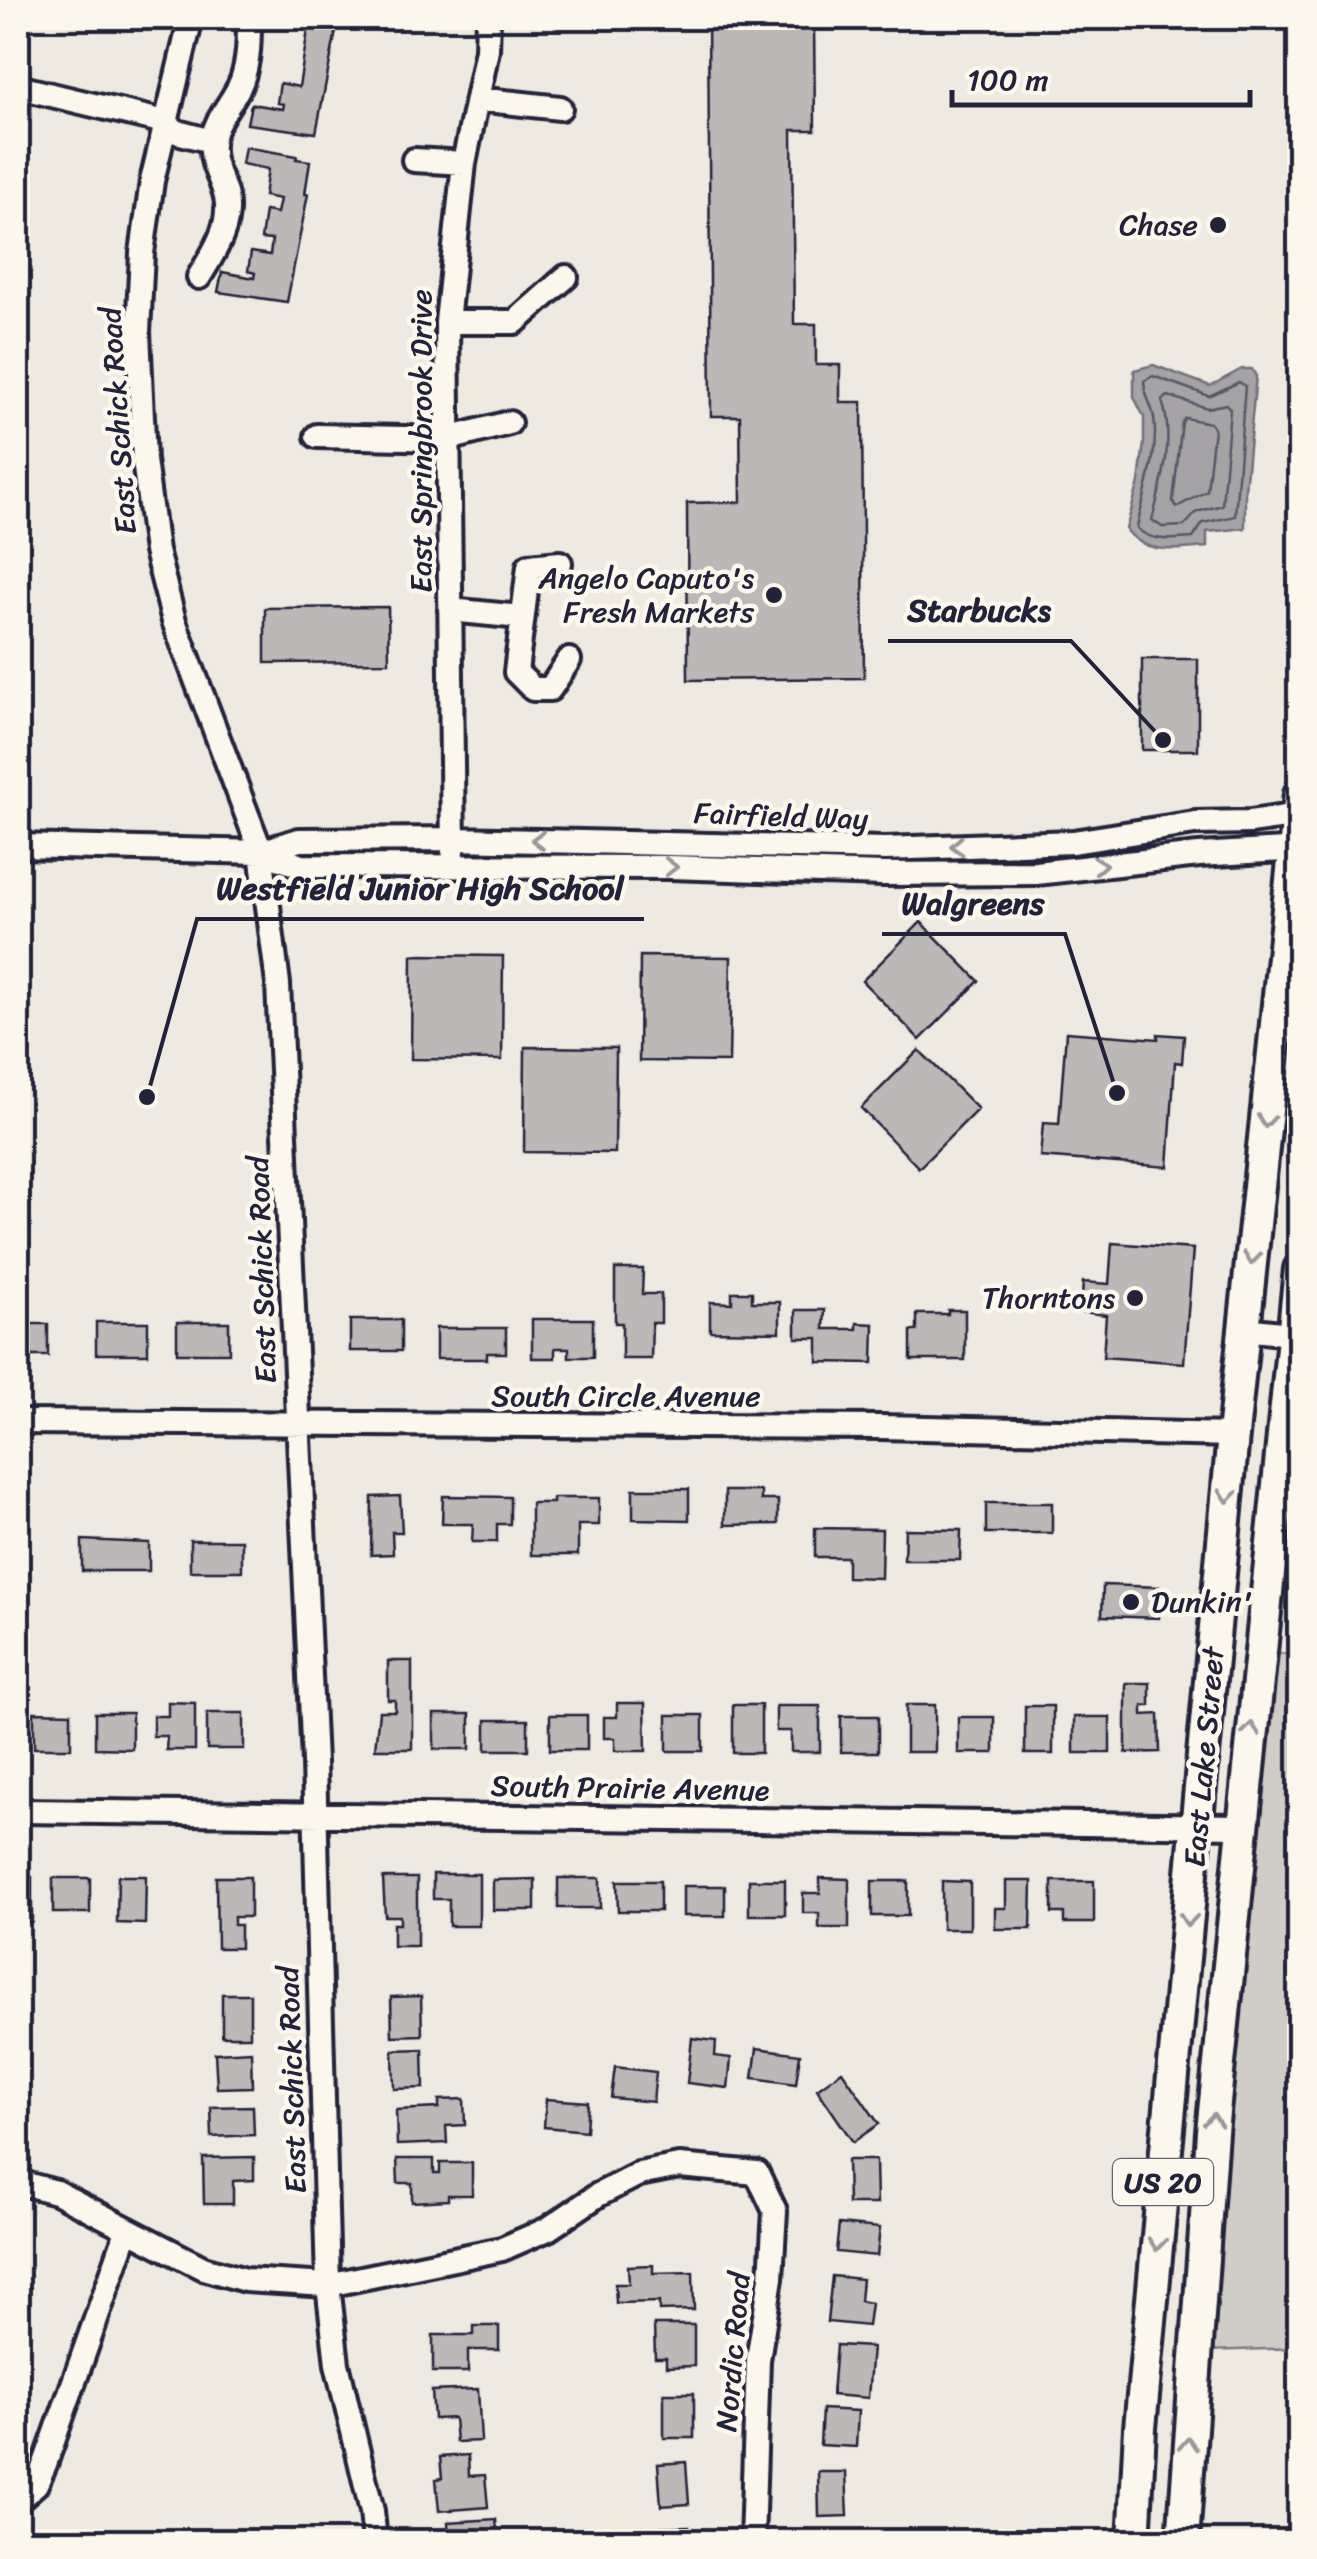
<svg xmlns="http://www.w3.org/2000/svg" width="1317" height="2559" viewBox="0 0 1317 2559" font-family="Sriracha,sans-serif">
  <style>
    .green { fill: #d0cdc9; stroke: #797882; stroke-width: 2.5 }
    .water { fill: #a6a3a7; stroke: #716f7c; stroke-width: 2.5 }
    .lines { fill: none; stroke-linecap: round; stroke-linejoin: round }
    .shore { stroke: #575666; stroke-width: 2.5 }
    .building { fill: #bcb8b8; stroke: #22223b; stroke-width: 2.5 }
    .minor-casing { stroke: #22223b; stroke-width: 30 }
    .major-casing { stroke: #22223b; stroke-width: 38 }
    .minor { stroke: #fbf7ec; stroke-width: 22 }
    .major { stroke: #fbf7ec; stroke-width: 30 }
    .oneway { stroke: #99979c }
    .poi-dot { fill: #22223b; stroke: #fbf7ec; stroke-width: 4 }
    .labels { text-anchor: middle; stroke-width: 9; stroke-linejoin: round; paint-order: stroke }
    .shield { fill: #fbf7ec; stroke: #636270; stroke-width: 2.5 }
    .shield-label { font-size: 28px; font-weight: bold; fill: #22223b }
    .poi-label { font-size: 30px; fill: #22223b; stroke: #fbf7ec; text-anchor: end }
    .street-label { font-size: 30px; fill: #22223b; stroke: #fbf7ec }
    .leader { fill: none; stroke: #22223b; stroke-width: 4 }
    .callout-dot { fill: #22223b; stroke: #fbf7ec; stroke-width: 4 }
    .callout-label { font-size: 32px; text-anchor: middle; font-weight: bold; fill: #22223b; stroke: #fbf7ec; stroke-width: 9; stroke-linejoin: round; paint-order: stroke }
  </style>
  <rect width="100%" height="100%" fill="#eeeae2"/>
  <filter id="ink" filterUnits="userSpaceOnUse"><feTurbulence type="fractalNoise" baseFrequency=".01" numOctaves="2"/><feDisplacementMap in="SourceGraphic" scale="20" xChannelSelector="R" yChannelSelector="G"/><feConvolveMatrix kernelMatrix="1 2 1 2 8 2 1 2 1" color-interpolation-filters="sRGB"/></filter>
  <g filter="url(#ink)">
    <path class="green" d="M1266,1652L1299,1655V2348L1204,2351Z"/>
    <path class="water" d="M1153,365L1210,386L1242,369H1252L1256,376L1245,490V528L1207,532V547C1178,549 1145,556 1126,529L1139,482L1144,443V417L1134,397V370Z"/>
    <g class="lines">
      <path class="shore" d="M1153,376L1209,396L1239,382L1245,386L1235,516L1203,523L1193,538C1174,539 1151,543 1137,528C1144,492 1159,455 1154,418C1152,404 1144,395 1144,381Z
        M1168,396L1207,408L1226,404L1230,409L1222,505L1197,512L1184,526L1162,527L1152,520C1162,483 1175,438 1162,401Z
        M1185,418L1210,423L1214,429L1207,491L1177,507L1173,501L1182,422Z"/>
    </g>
    <path class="building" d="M294,18H335L333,25L337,26L316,133L247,124L251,104L283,109L284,104L277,103L280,83L299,87L308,30L292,28Z
      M708,18H814L815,130H792L794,324H816V365H840V402H862L864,678L688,680L687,503L741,502L740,416H711Z
      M245,147L297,156L296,159L310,161L305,194H308L287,302L218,292L222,272L254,278L255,273L248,271L251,252L270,255L272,240L261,239L265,211L277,213L280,199L264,196L268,169L242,164Z
      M388,607L389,662L265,663V608Z
      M1142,659H1198V750H1142Z
      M921,922L979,981L920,1040L862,981Z
      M412,955L503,956L502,1060L411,1059Z
      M640,956L731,957L729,1062L639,1061Z
      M1066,1032L1158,1039V1034L1184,1036L1182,1063L1175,1062L1168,1167L1040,1157L1043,1123L1059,1124Z
      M525,1047L616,1048L615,1153L524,1152Z
      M919,1050L978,1109L919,1168L861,1108Z
      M1112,1243L1193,1249L1184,1363L1103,1357L1106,1315L1081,1312L1083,1282L1109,1284Z
      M615,1269H643L642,1294H661V1323H652L651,1359H622V1323H615Z
      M732,1292H752V1302H780V1332L710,1331V1302L732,1303Z
      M796,1310H825L824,1329H857V1323L874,1324L873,1363L818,1362V1338H796Z
      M948,1310H965V1360H911V1331H917V1314H948Z
      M532,1319H593V1357H569V1348H555V1358H532Z
      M350,1320H401V1351H350Z
      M96,1322H148V1354H96Z
      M177,1322H229V1353H177Z
      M18,1324H48V1356H18Z
      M436,1328H506V1353H487V1359H436Z
      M633,1489H689V1520L633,1519Z
      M725,1491H761V1500H778V1524L725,1525Z
      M400,1496L402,1532H392L393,1554L371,1555L372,1497Z
      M443,1496L510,1497V1524H497V1542H472L473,1524H442Z
      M553,1498H599V1525H578V1555H531V1503H553Z
      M986,1503H1052V1533H986Z
      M815,1528L882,1529L881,1578L847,1577V1557H815Z
      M905,1529L961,1530L960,1560H904Z
      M82,1540L149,1543V1571H82Z
      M190,1540H242V1571H190Z
      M1103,1585L1160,1587L1159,1618L1102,1616Z
      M388,1661H412V1749H375L379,1711H395V1700H388Z
      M1126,1683H1150V1706H1143V1715L1159,1714L1160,1752L1126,1753Z
      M168,1702L195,1703V1750H166L167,1736H153V1716H168Z
      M617,1703H645L646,1751H615V1738H604V1717H617Z
      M733,1705H761V1753H733Z
      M906,1705H935V1752H906Z
      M776,1706H820V1752H791V1731H776Z
      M1025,1706H1053V1754H1025Z
      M34,1712L71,1713V1748H34Z
      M95,1713H132V1749L95,1748Z
      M207,1713H244V1749H207Z
      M434,1714H470V1749H434Z
      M550,1715H587V1750H550Z
      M667,1715H703V1751H667Z
      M841,1716H878V1752H841Z
      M958,1717H994V1753H958Z
      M1074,1717H1110V1753H1074Z
      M486,1720H528V1750H486Z
      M433,1874H479V1926H449V1899H433Z
      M118,1876H146L145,1924L117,1923Z
      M18,1877H32V1922H18Z
      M216,1877H250V1917H234V1925H240V1948H217Z
      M53,1878H90V1913H53Z
      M383,1878H417V1946H393V1924H400V1916H385Z
      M558,1878H600V1908H558Z
      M820,1878L849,1879V1928H819V1913H803V1893H820Z
      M535,1879V1910H493V1880Z
      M749,1880H785V1915H749Z
      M617,1881H660V1911H618Z
      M872,1881H908V1916H872Z
      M942,1881L970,1882V1929H942Z
      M1006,1881H1032L1031,1929H995V1908H1006Z
      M1052,1881H1094V1923H1064V1913H1052Z
      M683,1886H725V1916H683Z
      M222,1994H250V2036H222Z
      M421,1996L422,2035L392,2036L391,1997Z
      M692,2038L716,2041L715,2056L731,2058L728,2088L687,2083Z
      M757,2048L800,2054L796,2084L753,2078Z
      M423,2049L424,2088L394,2089L393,2050Z
      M251,2051L252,2087L217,2088L215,2053Z
      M615,2067L656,2072L653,2102L611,2098Z
      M842,2071L879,2124L853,2142L817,2089Z
      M464,2099L465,2125L446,2126L447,2143L397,2145L396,2110L439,2108V2100Z
      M546,2099L588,2102L586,2131L544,2127Z
      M253,2106L254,2135L212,2137L211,2107Z
      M254,2157V2180L233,2181V2204H204L203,2158Z
      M397,2159H434V2173H440V2163H472V2195H448V2200L412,2202V2183H398Z
      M847,2160H876L877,2204H848Z
      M839,2224L880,2228L877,2256L836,2252Z
      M653,2265V2273L693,2272L694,2310L659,2311V2302L616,2303L615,2284H629L628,2266Z
      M832,2276L862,2279L860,2301L871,2303L868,2326L827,2322Z
      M654,2325H694V2366L666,2367V2358H655Z
      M474,2326H499V2350H468V2372H433V2335H474Z
      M836,2345L872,2347L868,2398L832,2395Z
      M478,2389L481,2441L456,2442L454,2418L434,2419L432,2391Z
      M664,2393H694V2438H664Z
      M822,2409L858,2411L856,2447L820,2445Z
      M468,2455L469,2476L485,2475L488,2507L439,2511L436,2479L442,2478L440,2457Z
      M686,2462L689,2504L661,2506L658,2464Z
      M818,2472H846L848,2516L819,2517Z
      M496,2519L498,2542H449L448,2522Z
      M689,2526L690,2542H661V2527Z"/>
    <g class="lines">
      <defs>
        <path id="minor" d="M191,18L152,181L142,253L138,332L144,460L156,551L174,621L261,852L278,984L314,1762L328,2285L337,2364L372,2511L375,2542
          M18,87L165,122L177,132L211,141
          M477,99L560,108
          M414,160L464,163
          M199,277C213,254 232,226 226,197C222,178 210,165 212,144C213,120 234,102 242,80C249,60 249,39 249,18
          M447,322H515L566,277
          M317,436L448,439L509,423
          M560,563L529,566L516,672L533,689H550L569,660
          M450,610L521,617
          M18,846L261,852L299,840L453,839L885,849L1073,842L1195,823L1250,822L1300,815
          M453,851L447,322L464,163L487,50L488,18
          M261,852L301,866L670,867L884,874L1036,873L1199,855L1300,849
          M1244,1329L1300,1335
          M18,1422L880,1427L1233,1435
          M18,1811L1241,1826
          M18,2182L56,2192L203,2268L245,2280L328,2285L502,2249L548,2229L598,2195L639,2174L679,2166L757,2173
          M18,2500L36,2484L45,2464L127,2231
          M752,2542L758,2360L771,2278L775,2211L757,2173"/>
        <path id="major" d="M1134,2542L1140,2428L1233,1435L1300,794
          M1183,2542L1212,2132L1300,1269"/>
      </defs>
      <use href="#minor" class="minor-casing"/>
      <use href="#major" class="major-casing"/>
      <use href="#minor" class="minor"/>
      <use href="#major" class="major"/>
    </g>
    <defs><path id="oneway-chevron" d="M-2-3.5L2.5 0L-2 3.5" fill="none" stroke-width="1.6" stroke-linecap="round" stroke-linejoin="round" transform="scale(2.5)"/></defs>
    <g class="oneway">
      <use href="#oneway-chevron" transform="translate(538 840) rotate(-179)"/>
      <use href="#oneway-chevron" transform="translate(957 846) rotate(177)"/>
      <use href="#oneway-chevron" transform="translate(1100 865) rotate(-6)"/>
      <use href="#oneway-chevron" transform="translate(671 867)"/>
      <use href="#oneway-chevron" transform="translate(1266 1121) rotate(96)"/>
      <use href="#oneway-chevron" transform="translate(1252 1258) rotate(96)"/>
      <use href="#oneway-chevron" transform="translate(1228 1496) rotate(95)"/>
      <use href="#oneway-chevron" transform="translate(1251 1729) rotate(-84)"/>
      <use href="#oneway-chevron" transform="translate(1188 1920) rotate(96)"/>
      <use href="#oneway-chevron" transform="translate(1213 2120) rotate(-85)"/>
      <use href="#oneway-chevron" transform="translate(1157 2244) rotate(95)"/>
      <use href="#oneway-chevron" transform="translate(1188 2444) rotate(-87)"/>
    </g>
  </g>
  <g class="poi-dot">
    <circle cx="1218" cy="225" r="10"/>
    <circle cx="774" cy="595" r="10"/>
    <circle cx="1135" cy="1298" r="10"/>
    <circle cx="1131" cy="1602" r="10"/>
  </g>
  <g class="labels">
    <rect class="shield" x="1113" y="2159" width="100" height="46" rx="8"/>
    <g class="shield-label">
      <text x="1163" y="2192">US 20</text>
    </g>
    <g class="poi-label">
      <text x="1198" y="235">Chase</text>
      <text x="754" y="588">Angelo Caputo's<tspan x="754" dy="34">Fresh Markets</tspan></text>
      <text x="1115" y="1308">Thorntons</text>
      <text x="1151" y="1612" text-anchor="start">Dunkin'</text>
    </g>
    <g class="street-label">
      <text transform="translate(118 421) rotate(-94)" y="10">East Schick Road</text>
      <text transform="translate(421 441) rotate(-90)" y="10">East Springbrook Drive</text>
      <text transform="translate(781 816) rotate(2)" y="10">Fairfield Way</text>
      <text transform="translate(262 1270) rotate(-92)" y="10">East Schick Road</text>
      <text x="626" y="1406">South Circle Avenue</text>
      <text transform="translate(1204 1757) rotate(-85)" y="10">East Lake Street</text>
      <text transform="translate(630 1788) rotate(1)" y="10">South Prairie Avenue</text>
      <text transform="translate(292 2080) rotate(-92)" y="10">East Schick Road</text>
      <text transform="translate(733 2352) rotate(-85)" y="10">Nordic Road</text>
    </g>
  </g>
  <path class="leader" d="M1163 740L1071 641H888M147 1097L197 919H644M1117 1093L1065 934H882"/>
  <g class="callout-dot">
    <circle cx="1163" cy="740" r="10"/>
    <circle cx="147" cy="1097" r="10"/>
    <circle cx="1117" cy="1093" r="10"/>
  </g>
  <g class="callout-label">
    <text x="979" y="621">Starbucks</text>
    <text x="420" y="899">Westfield Junior High School</text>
    <text x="973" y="914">Walgreens</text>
  </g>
  <rect width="1317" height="2559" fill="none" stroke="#fbf7ec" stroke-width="60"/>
  <rect x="30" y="30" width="1257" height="2499" fill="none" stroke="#22223b" stroke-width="4" filter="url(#ink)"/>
  <path d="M952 90v15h298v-15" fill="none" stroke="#22223b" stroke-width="5"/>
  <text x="967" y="90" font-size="30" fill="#22223b" stroke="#fbf7ec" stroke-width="8" paint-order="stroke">100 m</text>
</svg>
